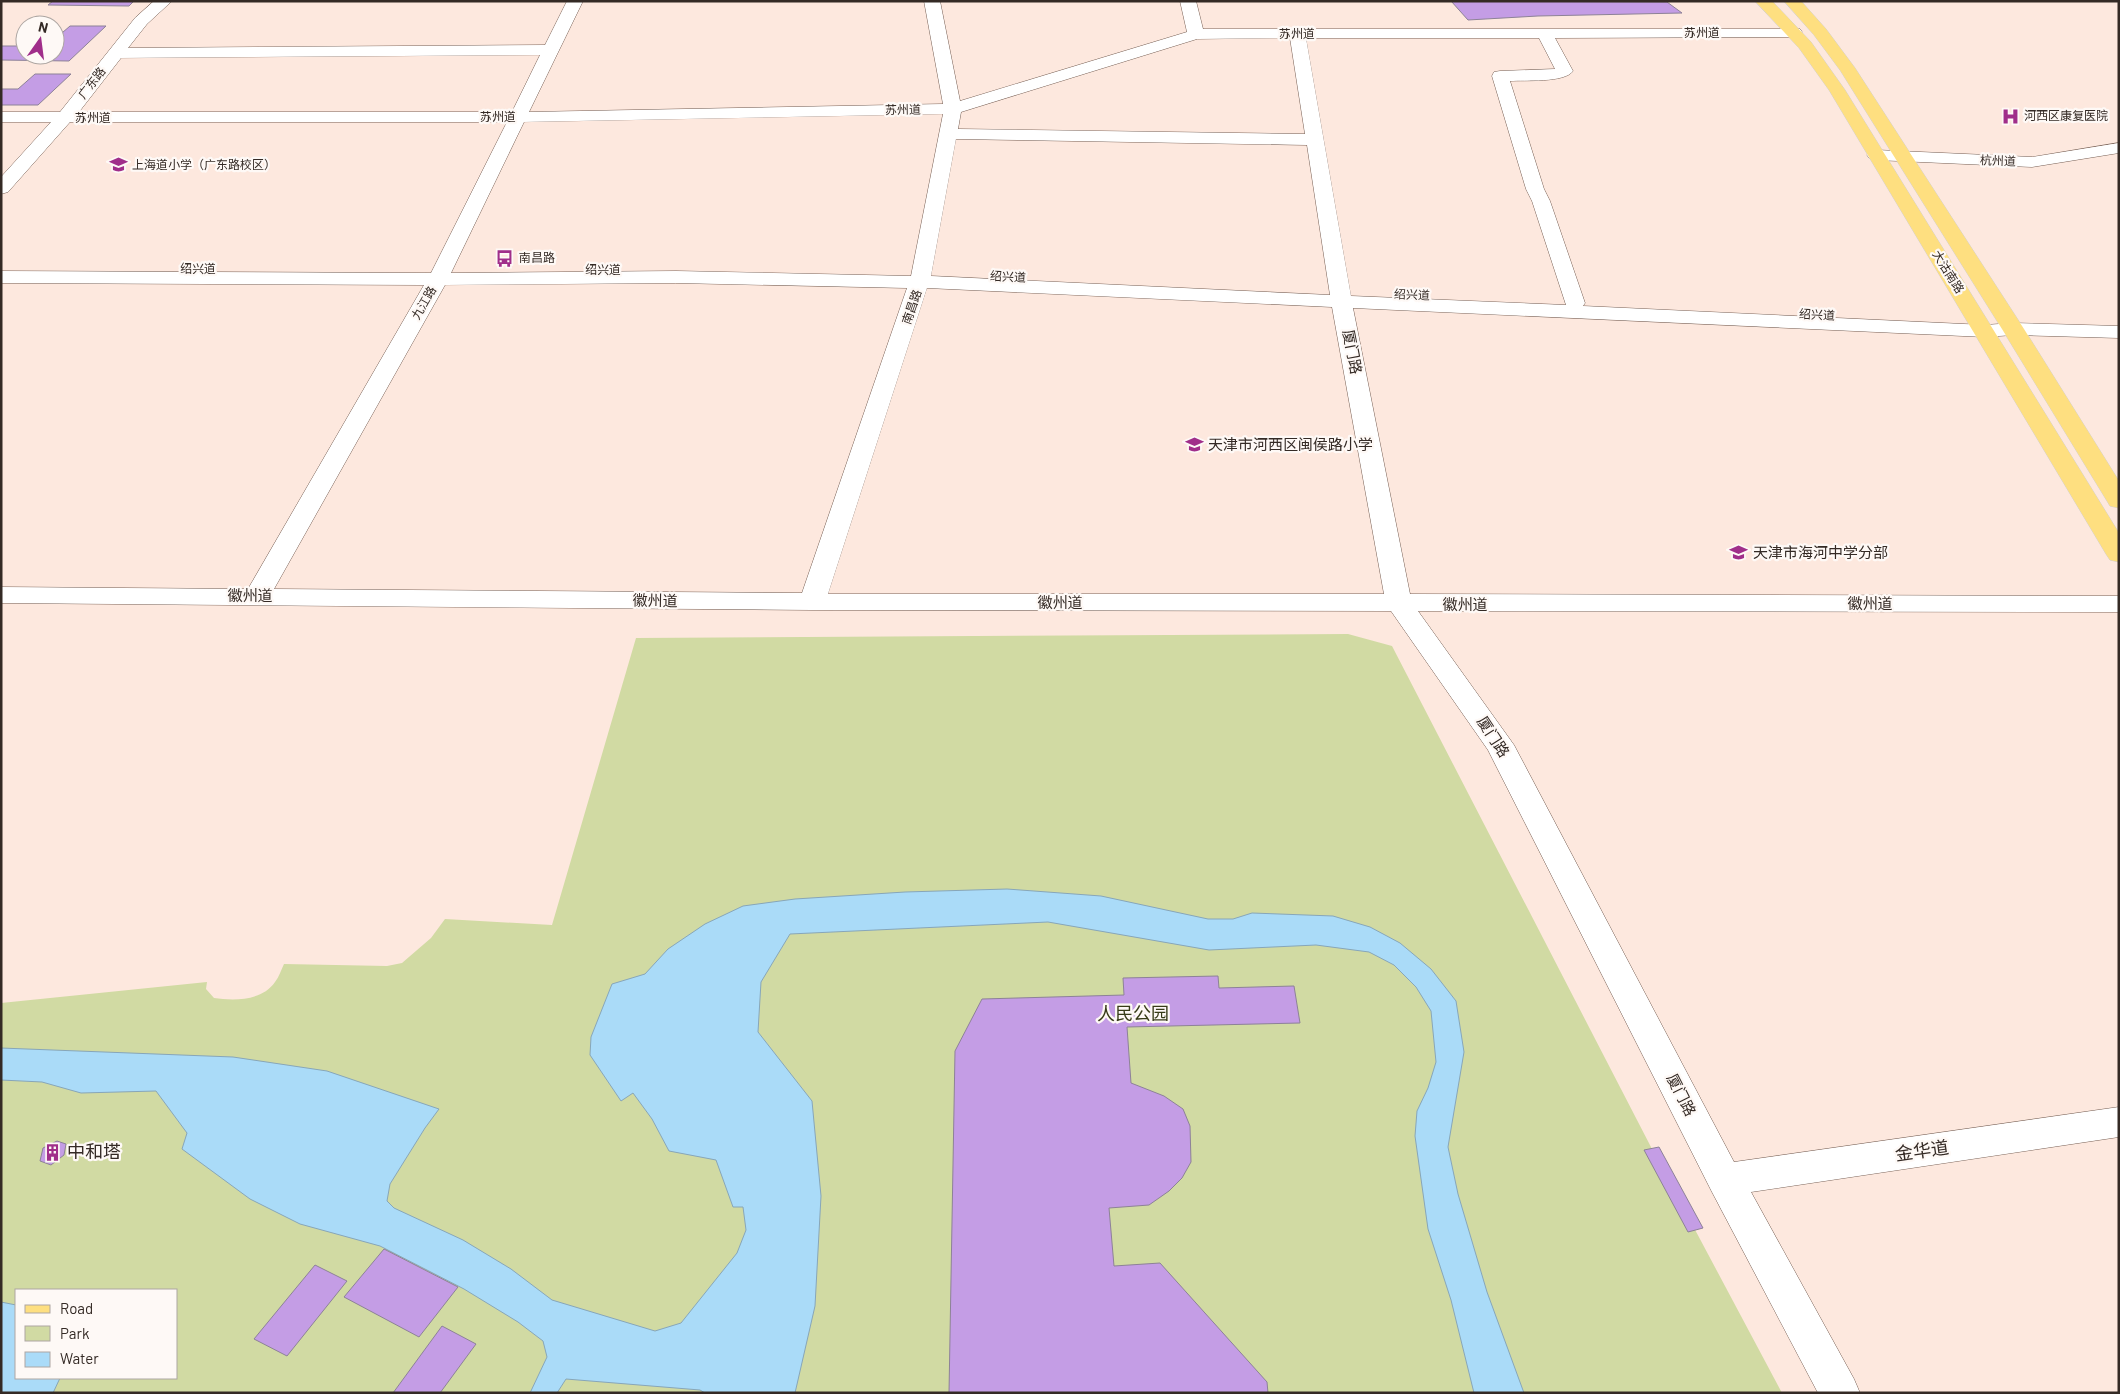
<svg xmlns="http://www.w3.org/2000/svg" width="2120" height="1394" viewBox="0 0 2120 1394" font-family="Barlow,'Noto Sans SC',sans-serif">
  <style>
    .green { fill: #d1daa3; fill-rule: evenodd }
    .water { fill: #aadbf8; stroke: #87a6b9 }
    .building { fill: #c49de5; stroke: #8d8297 }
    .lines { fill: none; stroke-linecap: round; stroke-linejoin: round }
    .minor-casing { stroke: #765f54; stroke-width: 1 }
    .major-casing { stroke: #d2d0cf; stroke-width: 1 }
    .minor { fill: #fff; fill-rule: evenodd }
    .major { fill: #fedf80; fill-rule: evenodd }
    .labels { text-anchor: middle; stroke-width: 4.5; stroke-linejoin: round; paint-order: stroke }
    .far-street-label { font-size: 12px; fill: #342a25; stroke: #fef9f6 }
    .far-poi-label { font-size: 12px; fill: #342a25; stroke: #fef9f6; text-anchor: start }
    .street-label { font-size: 15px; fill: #342a25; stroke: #fef9f6 }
    .poi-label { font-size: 15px; fill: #342a25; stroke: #fef9f6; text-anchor: start }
    .near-park-label { font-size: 18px; fill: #373b18; stroke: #fef9f6 }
    .near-street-label { font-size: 18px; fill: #342a25; stroke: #fef9f6 }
    .near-poi-label { font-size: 18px; fill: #342a25; stroke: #fef9f6; text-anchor: start }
  </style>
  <rect width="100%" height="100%" fill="#fde8de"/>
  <path class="green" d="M1348,634L1392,646L1652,1149L1782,1393H1V1003L207,982L206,989L214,998C234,1001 262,1001 275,982C279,977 281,970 284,964L387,966L402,963L431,938L445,919L552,925L636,638ZM16,1290H176V1378H16Z"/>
  <path class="water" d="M1007,889L1101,896L1208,919H1233L1252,913L1333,916L1370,927L1400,943L1431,969L1456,1001L1464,1052L1448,1147L1458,1194L1487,1292L1524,1393H1474L1451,1300L1428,1229L1415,1136L1417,1111L1428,1088L1436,1062L1431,1011L1416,987L1394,965L1369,952L1316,945L1209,950L1048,922L790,934L761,982L758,1032L812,1101L821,1196L815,1306L795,1393H705L700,1390L566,1379L557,1393H530L547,1357L543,1341L518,1322L464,1289L380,1246L300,1224L250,1199L182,1149L187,1133L156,1091L81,1093L42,1082L1,1080V1048L233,1057L327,1071L439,1109L425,1128L390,1184L387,1201L394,1208L463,1240L511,1269L552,1300L655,1331L681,1323L737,1253L746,1230L743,1207H733L716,1160L669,1151L652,1119L633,1093L621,1101L590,1055L591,1037L612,984L645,974L668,949L705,924L743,906L795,899L905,892Z
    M1,1302L16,1305V1378H60L53,1393H1Z"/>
  <path class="building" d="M53,1H134L129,6L48,5Z
    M1451,1L1667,2L1682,13L1538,16L1468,20Z
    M70,26H106L69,61L1,60V46H25V55H55V39Z
    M35,74H71L38,105H1V89H18Z
    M1218,976L1219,988L1294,986L1300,1023L1127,1027L1131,1083L1164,1096L1183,1109L1190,1126L1191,1162L1182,1178L1169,1191L1149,1205L1109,1208L1114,1266L1160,1263L1267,1382L1268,1393H949L955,1051L982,999L1124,995L1123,978Z
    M57,1141L66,1144L64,1155L51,1165L40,1161L43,1148Z
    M1659,1147L1703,1228L1688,1232L1644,1150Z
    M384,1249L458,1287L419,1337L344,1297Z
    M315,1265L347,1281L287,1356L254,1339Z
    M442,1326L476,1344L440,1393H393Z"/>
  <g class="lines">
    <defs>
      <path id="minor" d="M154,1H172L147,24L128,48L545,45L567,1H583L529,112L943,104L924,1H940L960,101L1187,32L1180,1H1196L1203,29H1800L1802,32L1800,35L1794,37L1555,38L1573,71C1565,83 1524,80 1510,81L1544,189L1550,201L1585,303L1583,306L1985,325L2013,323L2119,326V338L2013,335L1985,337L1353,308L1410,594L2119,596V612L1418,611L1514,745L1734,1162L2119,1107V1137L1751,1192L1854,1379L1860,1393H1818L1712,1192L1488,750L1391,611L812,610L1,603V587L248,589L424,285L1,283V271L431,273L507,122H70L8,192L1,194V177L51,122H1V112H60L135,18ZM1290,38L1305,134L958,129L961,112L1197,39ZM1306,38H1539L1555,69L1500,71L1494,72L1492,76L1526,189L1532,201L1566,305L1351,296ZM540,55L512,112H79L121,58ZM943,114L911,276L676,271L451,273L524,122ZM956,139L1307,145L1330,295L931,276ZM676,283L907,288L802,593L274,589L445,285ZM927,288L1332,307L1384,594H828Z
        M2119,143V153L2032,167L1876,160L1870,159L1867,155L1870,151L1876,150L2032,157Z"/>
      <path id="major" d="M1755,1H1772L1811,42L1845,90L2119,533V562L2110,560L2106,554L1829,90L1799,48Z
        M1784,1H1801L1826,29L1855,68L2024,329L2119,481V508L2110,506L2107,501L2002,329L1840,70L1814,35Z"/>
    </defs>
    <use href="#minor" class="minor-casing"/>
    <use href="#major" class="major-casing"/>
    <use href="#minor" class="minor"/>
    <use href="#major" class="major"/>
  </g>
  <defs>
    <symbol id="hospital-bare" viewBox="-9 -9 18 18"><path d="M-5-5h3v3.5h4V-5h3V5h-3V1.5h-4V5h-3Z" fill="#a02e8a" stroke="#fef9f6" stroke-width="2.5" paint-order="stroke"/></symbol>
    <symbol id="school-bare" viewBox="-9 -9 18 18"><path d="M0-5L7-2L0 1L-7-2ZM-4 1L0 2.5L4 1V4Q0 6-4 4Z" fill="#a02e8a" stroke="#fef9f6" stroke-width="2.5" paint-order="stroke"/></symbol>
    <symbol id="bus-bare" viewBox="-9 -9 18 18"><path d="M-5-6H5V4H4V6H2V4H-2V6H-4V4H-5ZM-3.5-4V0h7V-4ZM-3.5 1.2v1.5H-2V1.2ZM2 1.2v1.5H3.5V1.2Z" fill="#a02e8a" stroke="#fef9f6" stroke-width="2.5" paint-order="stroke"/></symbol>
    <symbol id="building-bare" viewBox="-9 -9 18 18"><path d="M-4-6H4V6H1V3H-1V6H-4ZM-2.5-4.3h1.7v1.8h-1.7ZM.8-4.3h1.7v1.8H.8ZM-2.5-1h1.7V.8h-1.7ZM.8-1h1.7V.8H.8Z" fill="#a02e8a" stroke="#fef9f6" stroke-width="2.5" paint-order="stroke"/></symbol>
  </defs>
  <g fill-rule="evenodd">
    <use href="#hospital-bare" x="1998" y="104" width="25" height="25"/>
    <use href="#school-bare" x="106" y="152" width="25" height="25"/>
    <use href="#bus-bare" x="492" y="246" width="25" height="25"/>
    <use href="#school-bare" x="1182" y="432" width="25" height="25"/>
    <use href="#school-bare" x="1726" y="540" width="25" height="25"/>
    <use href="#building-bare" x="40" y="1140" width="25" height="25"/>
  </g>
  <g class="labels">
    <g class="far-street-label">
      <text x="1702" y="37">苏州道</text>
      <text x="1297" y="38">苏州道</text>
      <text transform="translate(92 83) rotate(-52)" y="4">广东路</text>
      <text transform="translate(903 110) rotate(-1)" y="4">苏州道</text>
      <text x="498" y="121">苏州道</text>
      <text x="93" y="122">苏州道</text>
      <text transform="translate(1998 161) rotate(2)" y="4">杭州道</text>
      <text x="198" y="273">绍兴道</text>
      <text x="603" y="274">绍兴道</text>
      <text transform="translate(1948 272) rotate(58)" y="4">大沽南路</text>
      <text transform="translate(1008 277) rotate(3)" y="4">绍兴道</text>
      <text transform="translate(1412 295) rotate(2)" y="4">绍兴道</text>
      <text transform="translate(424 303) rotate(-60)" y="4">九江路</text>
      <text transform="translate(912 307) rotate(-71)" y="4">南昌路</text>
      <text transform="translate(1817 315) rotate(3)" y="4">绍兴道</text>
    </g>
    <g class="far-poi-label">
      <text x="2024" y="120">河西区康复医院</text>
      <text x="132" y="169">上海道小学（广东路校区）</text>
      <text x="519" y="262">南昌路</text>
    </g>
    <g class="street-label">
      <text transform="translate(1352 352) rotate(79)" y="5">厦门路</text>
      <text x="250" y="601">徽州道</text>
      <text transform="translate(655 601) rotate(1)" y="5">徽州道</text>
      <text x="1060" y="608">徽州道</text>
      <text x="1870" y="609">徽州道</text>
      <text x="1465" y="610">徽州道</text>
      <text transform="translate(1493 737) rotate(57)" y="5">厦门路</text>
      <text transform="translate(1681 1095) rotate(63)" y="5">厦门路</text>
    </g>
    <g class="poi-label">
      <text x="1208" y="450">天津市河西区闽侯路小学</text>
      <text x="1753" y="558">天津市海河中学分部</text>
    </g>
    <g class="near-park-label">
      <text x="1133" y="1020">人民公园</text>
    </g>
    <g class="near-street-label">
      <text transform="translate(1922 1151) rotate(-8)" y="6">金华道</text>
    </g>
    <g class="near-poi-label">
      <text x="67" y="1158">中和塔</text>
    </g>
  </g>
  <rect width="2120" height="1394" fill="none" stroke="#342a25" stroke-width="5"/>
  <rect x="15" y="1289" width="162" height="90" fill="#fef9f6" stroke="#ada6a2"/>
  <rect x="25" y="1305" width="25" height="8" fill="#fedf80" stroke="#ada6a2"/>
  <text x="60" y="1314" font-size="15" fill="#342a25">Road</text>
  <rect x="25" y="1326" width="25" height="15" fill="#d1daa3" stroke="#ada6a2"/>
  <text x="60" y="1339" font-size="15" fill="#342a25">Park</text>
  <rect x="25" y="1352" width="25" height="15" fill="#aadbf8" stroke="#ada6a2"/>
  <text x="60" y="1364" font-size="15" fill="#342a25">Water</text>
  <g transform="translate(40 40) rotate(14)"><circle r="24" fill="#fef9f6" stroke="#ada6a2"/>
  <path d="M0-4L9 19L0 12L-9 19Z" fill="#a02e8a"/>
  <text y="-8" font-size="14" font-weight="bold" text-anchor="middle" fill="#342a25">N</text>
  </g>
</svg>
